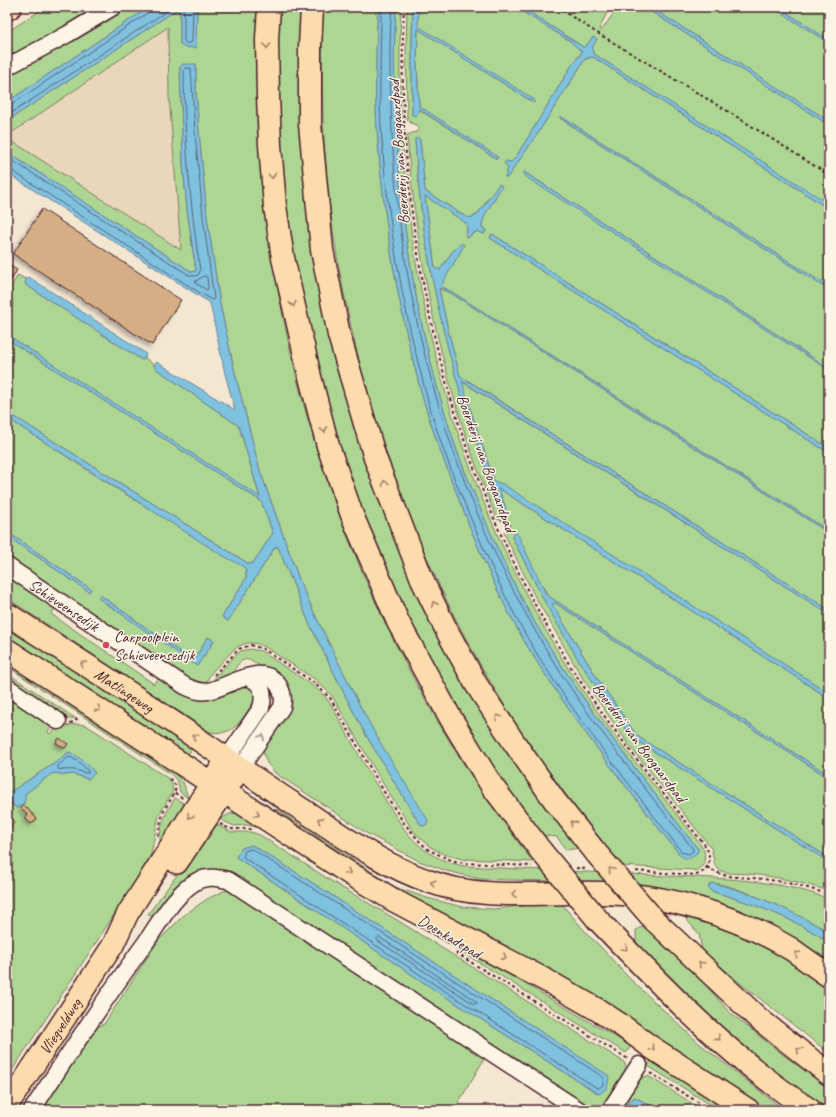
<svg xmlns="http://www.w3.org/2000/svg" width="836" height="1117" viewBox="0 0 836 1117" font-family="Caveat,sans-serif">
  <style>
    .built { fill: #ead6bb }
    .green { fill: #add693; stroke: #7c7a5f; fill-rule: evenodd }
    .water { fill: #7fc2e0; stroke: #6a8198 }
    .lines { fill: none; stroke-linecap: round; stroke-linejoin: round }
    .shore { stroke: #5f6073; stroke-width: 1 }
    .building { fill: #d4af86; stroke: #4a1f2b; filter: url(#shadow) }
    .minor-casing { stroke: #4a1f2b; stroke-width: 19 }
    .major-casing { stroke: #4a1f2b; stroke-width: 24 }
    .highway-casing { stroke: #4a1f2b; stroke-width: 25 }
    .path { stroke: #4a1f2b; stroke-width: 2; stroke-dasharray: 3 3; stroke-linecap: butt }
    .minor { stroke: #fcf5e5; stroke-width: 16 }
    .major { stroke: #fcdcac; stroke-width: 21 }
    .highway { stroke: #fcdcac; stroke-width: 22 }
    .highway-bridge-casing { stroke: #4a1f2b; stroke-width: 25; stroke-linecap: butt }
    .highway-bridge { stroke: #fcdcac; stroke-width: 22 }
    .oneway { stroke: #a37e6c }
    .oneway2 { stroke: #a38a88 }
    .poi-dot { fill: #d1495b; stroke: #fcf5e5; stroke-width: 1.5 }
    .labels { text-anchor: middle; stroke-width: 3; stroke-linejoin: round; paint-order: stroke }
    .street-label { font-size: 16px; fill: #4a1f2b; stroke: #fcf5e5 }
    .poi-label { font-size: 16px; fill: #4a1f2b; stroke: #fcf5e5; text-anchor: start }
  </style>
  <defs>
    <filter id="shadow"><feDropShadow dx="-3" dy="3" stdDeviation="2" flood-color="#0004"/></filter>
  </defs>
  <rect width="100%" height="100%" fill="#f4e7d2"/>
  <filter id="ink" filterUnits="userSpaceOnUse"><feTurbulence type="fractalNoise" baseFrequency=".025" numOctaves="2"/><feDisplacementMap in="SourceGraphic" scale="8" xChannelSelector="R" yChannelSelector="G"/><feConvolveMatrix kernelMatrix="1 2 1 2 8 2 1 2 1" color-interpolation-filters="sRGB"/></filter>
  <g filter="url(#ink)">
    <path class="built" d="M168,27L169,96L181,251L7,138V136Z"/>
    <path class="green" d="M46,7H103L7,61V32Z
      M123,7H149L7,102V73Z
      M197,7H260C262,56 264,105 266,154C267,179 266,204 269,228C291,408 353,582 447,737C473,781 503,822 533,862L466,859V860L443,854L429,846L414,832L388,792L332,696L316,680L265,647C246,637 235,647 223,661C219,665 213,670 210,675C208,678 207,683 206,686H197L7,561V536L89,592L91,589L7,532V418L114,487L244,567L246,569V578L222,617L228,621L275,547H278L309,623L352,709L367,737L418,821L421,825L424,826L360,706L317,619L300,582L260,471L234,369L220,304L207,217L199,132L196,92V64L180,67L183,165L187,209L196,271L192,272L7,152V138L181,250L169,96L168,27L7,136V121L176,10L180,12V44L196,47ZM100,595L193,661L208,637L214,641L197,666Z
      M280,7H303V114L383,506L580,848L566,850L557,837L540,835L474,743L380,564L321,394L290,239L284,185L279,111L278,49Z
      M323,7H378C376,52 374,97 378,142C384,223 398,305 419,384C430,426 446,466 462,507C483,561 507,616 539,665C582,732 631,793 680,855L695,854L698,849C643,779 587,709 541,633C517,593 498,551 480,508C472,488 463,468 456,448C418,336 398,218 395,99C394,68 394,38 396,7H401C391,244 445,471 571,673C597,713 626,751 656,788C672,809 690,829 704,850C706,860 704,869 694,871V870L622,866C583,818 545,769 511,716C418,569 359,403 333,231C322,157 321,82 323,7Z
      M407,7H413L412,39V115L418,113V109L497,159L419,106L417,64L418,29L531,101L417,26L419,7H515L570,41L581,50L582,52L572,65L516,157L511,162L506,161L508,168L505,177L507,178L538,133L580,67L585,59L593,57L829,209V287L573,124L561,117L560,118L829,290V368L524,172L829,370V448L492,234L490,238L829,453V531L452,292L440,286L464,245L452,252L440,270L435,268L425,196L466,223L467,228L466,237L470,236L477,231L484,234L486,230L482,227C481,217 490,206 496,198H488C483,206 479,217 468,218L425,191L420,140L415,139C422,268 454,391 502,510L506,508L498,488L829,698V775L548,596L514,534L512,537L547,606L579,661L631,737L829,862V891C803,883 776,876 748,874C740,873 725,875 718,869C713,865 714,858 712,852C712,849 710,847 708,844L629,745L583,679L534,595L504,533L507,527L511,525L508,520L503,521L497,519C445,395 417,269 407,135L418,131V126L411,123L407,119L406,46Z
      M521,7H610L599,29L601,31L618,7H644L829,125V205L594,54C590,49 594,45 596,39L593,37L586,46L583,47Z
      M650,7H772L829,43V121Z
      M778,7H829V40Z
      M18,275L25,279L26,285L142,360L145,358L154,365L155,368L239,426L260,498L7,335V293Z
      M439,289L449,292L829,533V610L467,380L460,376L448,330Z
      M7,339L261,501L273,533L253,563L249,564L7,412Z
      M461,381L829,614V693L503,485L494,481Z
      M7,572L57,606L51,614L154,684L160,676L184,692L248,685L256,693C255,701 251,706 246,713C236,728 230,735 210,732L7,598Z
      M555,603L829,778V858L637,736L597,678L552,604Z
      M7,626L193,748L188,754L23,647L7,638Z
      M250,649L261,651L312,685L324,695L332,706C350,739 368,772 388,804C397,818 406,834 419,845C432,857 448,863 465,866C532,870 598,872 665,876C719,878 778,879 829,899V932C812,922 726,878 710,884L711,891C752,903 793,918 829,942V963L809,949L578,882L480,879L447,871L419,861L387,844L368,834L275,773L267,763L264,755L263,748L272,728L279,679L251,660C238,657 237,669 229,676C225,679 219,682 215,685V677L235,656L241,651Z
      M7,663L172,771L183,782L188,798L180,792L178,782L171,774L20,675L7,666Z
      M7,673L75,718L62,720L7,683Z
      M7,692L53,724L48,732L51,734L56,728L76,724L86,725L169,779L172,784L173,791L159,815L151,854L139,877L7,1078V802H9L14,806L17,808L24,804L25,794L51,774L56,773L65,775L73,774L88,779L69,752L55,763L7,794V732L11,726L12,708L7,705Z
      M175,798L188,806L160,859C159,832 160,821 175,798Z
      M276,809L395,887L427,898L463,907L494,909L548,903H561L590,937L598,944L629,978L700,1044L784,1110H756L438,915L271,816Z
      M237,813L243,814L433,930L631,1046L626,1053L431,933L361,893L260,828L247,825L234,826L219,819L230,814Z
      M215,824L231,832H251L260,835L336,884L397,920L624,1062L628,1072L604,1110H587L222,873L154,918L148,914ZM252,845L319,887L608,1076L599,1094L435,990L236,857L242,848Z
      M226,890L232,892L486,1056L454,1110H38L92,1029L104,1024L158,941L184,915L207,899Z
      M680,912L749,935L829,983V1053L740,983L702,950L699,934Z
      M645,925L663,945L701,979L728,1011L777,1050L829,1089V1110H825L806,1097L748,1053L636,948V930Z
      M651,1060L730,1110H719L648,1066Z
      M648,1076L703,1110H658L635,1097L625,1105L627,1110H613L639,1078Z"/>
    <path class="water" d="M149,7H197L196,48L184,47L180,44V12L176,10L7,121V102Z
      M378,7H396C394,38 394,68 395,99C398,218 418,336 456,448C463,469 472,488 480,508C498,551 517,593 541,633C587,709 643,779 698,849V852L690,858H684L680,855C631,793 582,732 539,665C507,616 483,561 462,507C446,466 430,426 419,384C398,305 384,223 378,142C374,97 376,52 378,7Z
      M413,7H419L418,26L535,100L534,103L531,101L418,29L417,64L419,106L498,157L497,159L419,109L417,115L415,116L412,115V39Z
      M515,7H521L583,47L586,46L593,37L597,39C594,45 590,49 594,54L829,204V209L593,57L585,59L538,133L509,175L507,178L505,177L508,168L504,163L506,161L511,162L516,157L572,65L582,52L570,41Z
      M644,7H650L829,121V125Z
      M772,7H778L829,40V43Z
      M183,64H196V92L199,132L207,217L220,304L234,369L260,471L300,582L317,619L360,706L381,744L428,820L427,824L424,826L421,825L418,821L367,737L352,709L309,623L278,547H275L228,621L222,617L246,578V570L244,567L220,554L7,418V412L249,564L253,563L273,533L261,501L7,339V335L260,497L239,426L155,368L154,365L157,362L235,410L225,374L210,303L7,173V152L192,272L196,271L187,209L183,165L180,67Z
      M560,116L829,287V290L572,126L560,118Z
      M416,138H419L420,140L425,191L464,216C469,218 472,218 477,215L499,184L502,186C497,196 481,217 482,227L486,230L484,234C477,230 473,232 468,238L466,237L467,228L466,223L425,196L435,268L440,270L452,252L462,243L464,245L441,286L452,292L829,531V533L449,292L440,288L439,289L448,330L460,376L829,610V614L462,381L474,422L494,481L503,484L829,693V698L498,488L506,508L504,511L502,510C454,392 422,268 415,139Z
      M524,172L829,368V370L529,179L523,174Z
      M492,234L829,448V453L490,238Z
      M29,277L145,353L146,356L142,360L26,285L25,279Z
      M7,532L91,589L89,592L7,536Z
      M516,533L518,535L546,594L548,596L829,775V778L555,603L552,604L597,678L637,736L829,858V862L631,737L579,661L547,606L512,537L513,535Z
      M100,595L193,661L208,637L214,641L197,666L98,598Z
      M69,752C79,757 87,763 95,773L88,779L73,774L65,775L56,773L51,774L25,794C26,802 24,804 17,808L9,802H7V794L55,763Z
      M252,845L319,887L609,1076L607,1088L599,1094L435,990L236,857L242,848Z
      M713,883C754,893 793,911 829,932V942C793,918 752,903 711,891L708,886Z
      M635,1097L658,1110H627L625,1105Z"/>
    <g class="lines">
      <path class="shore" d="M181,7L184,11V41L186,43H190L192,42L193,7
        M381,7C381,52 378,96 382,141C388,222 402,303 423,382C437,439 460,494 483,547C500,587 519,626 542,662C584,729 634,790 682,852L689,854L693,851V849C638,779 580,710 536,632C444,472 395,288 391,104C390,71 389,39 392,7
        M7,105H11L149,12L151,7
        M7,116L173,7
        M7,157L189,275L196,276L199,274L200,270C190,203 184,138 184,70L185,68H191L195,132L203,217L214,299L212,300L192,288L11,170H7
        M205,276L207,277L208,288L207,290L195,283L196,281Z
        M69,757C76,759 83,765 88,771V773C83,773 80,771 75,770C69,769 64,771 58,769V766Z
        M252,849L317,891L603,1077V1085L599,1088H597L437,986L243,857L245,851Z
        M379,937L476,1001L477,1003L474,1004L378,941L377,939Z"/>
    </g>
    <path class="building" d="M42,209L181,300L152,345L13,254Z
      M7,264L17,270L7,287Z
      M59,738L68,744L65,748L56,743Z
      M24,805L37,819L31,824L25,818L28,816L21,808Z
      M7,816H9L15,822L10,826L7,822Z"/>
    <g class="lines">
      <defs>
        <g id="minor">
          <path d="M7,67L68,34L113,7"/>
          <path id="s1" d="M7,566L185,686C192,689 200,693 208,691C230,687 262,660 279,686C283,693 284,699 282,707L240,769"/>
          <path d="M7,687L58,721"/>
          <path d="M226,760L261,708C265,693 263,684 248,677"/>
          <path d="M32,1110C69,1053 106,997 146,942C159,923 177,890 199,880C209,876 218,878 228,880L579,1110"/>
          <path d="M610,1110L639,1065"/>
        </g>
        <g id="major">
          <path d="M177,863L240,769"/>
          <path id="s2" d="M7,1106L113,945L128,913L226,760"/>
        </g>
        <g id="highway">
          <path d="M269,7L267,39L268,96L270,145L275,206L283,258L310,377L328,446L352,515L398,622L450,717L492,786L541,851"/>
          <path d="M312,7L310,47V124L322,250L339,335L375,458L424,584L447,631L476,684L513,741L555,801L597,854"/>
          <path d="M7,9L10,7"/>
          <path id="s3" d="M7,614C59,648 111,680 162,715C206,744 248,774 292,803C336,831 379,864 428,881C484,902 544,891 602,893C666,894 737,916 791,949C804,958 816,967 829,976"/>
          <path d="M7,650L349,873L395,901L551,983L598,1010L621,1025L651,1047L748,1110"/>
          <path d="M598,920C663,988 730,1058 810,1110"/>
          <path d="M655,921L759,1019L829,1074"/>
        </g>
      </defs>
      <use href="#minor" class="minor-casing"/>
      <use href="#major" class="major-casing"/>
      <use href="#highway" class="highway-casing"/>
      <path class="path" d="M404,7C393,237 449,471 571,667C609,727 655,782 699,838C702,841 705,845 707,849C712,859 708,872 696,875L634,871
        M557,7L594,31L734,115L829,175
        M214,675L239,649L251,645L263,649L313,682L330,698L387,797L404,823L421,843L429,850L451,860L464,863L532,866
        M70,723L74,722L79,717
        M175,793L184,799
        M220,824L230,829H251
        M158,836C160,826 161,816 166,807C170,800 175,795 176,786L169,777
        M707,867C726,880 742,876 763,879C786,882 808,887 829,895
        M576,868L588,869
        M456,953L628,1059
        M650,1073L711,1110"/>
      <use href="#minor" class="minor"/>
      <use href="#major" class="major"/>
      <use href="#highway" class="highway"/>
      <defs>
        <path id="highway-bridge" d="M541,851L598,920
          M597,854L655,921"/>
      </defs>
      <use href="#highway-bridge" class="highway-bridge-casing"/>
      <use href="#highway-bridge" class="highway-bridge"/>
    </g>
    <defs><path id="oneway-chevron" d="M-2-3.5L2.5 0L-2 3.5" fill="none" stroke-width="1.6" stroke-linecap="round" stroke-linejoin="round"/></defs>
    <g class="oneway">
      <use href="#oneway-chevron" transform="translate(267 46) rotate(89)"/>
      <use href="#oneway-chevron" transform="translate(272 176) rotate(85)"/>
      <use href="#oneway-chevron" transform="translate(293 304) rotate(77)"/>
      <use href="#oneway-chevron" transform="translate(324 430) rotate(75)"/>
      <use href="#oneway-chevron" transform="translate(385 483) rotate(-111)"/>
      <use href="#oneway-chevron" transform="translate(434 604) rotate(-116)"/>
      <use href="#oneway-chevron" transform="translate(83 664) rotate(-147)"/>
      <use href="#oneway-chevron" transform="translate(98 709) rotate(33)"/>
      <use href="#oneway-chevron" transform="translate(498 717) rotate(-123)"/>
      <use href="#oneway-chevron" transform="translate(195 737) rotate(-145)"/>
      <use href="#oneway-chevron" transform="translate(257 814) rotate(33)"/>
      <use href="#oneway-chevron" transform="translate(190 816) rotate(121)"/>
      <use href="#oneway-chevron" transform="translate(320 820) rotate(-147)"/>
      <use href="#oneway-chevron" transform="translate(573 823) rotate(-128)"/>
      <use href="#oneway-chevron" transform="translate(611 870) rotate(-130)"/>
      <use href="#oneway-chevron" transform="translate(348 872) rotate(31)"/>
      <use href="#oneway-chevron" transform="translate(433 883) rotate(-163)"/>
      <use href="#oneway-chevron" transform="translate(514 894) rotate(178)"/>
      <use href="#oneway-chevron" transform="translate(625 948) rotate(46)"/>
      <use href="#oneway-chevron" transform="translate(797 954) rotate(-146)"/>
      <use href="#oneway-chevron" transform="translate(504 957) rotate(28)"/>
      <use href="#oneway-chevron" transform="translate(701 964) rotate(-136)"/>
      <use href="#oneway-chevron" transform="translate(718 1038) rotate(40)"/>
      <use href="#oneway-chevron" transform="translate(652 1048) rotate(34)"/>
      <use href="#oneway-chevron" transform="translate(799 1050) rotate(-141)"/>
    </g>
    <use class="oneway2" href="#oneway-chevron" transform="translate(262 737) rotate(-56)"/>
  </g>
  <circle class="poi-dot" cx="106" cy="645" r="4"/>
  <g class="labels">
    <g class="street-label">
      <text transform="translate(398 152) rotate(-94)" y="6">Boerderij van Boogaardpad</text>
      <text transform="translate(487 463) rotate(70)" y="6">Boerderij van Boogaardpad</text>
      <text dy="6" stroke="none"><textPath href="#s1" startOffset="69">Schieveensedijk</textPath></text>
      <text dy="6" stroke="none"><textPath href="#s3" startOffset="140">Matlingeweg</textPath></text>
      <text transform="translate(640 742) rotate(53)" y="6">Boerderij van Boogaardpad</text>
      <text transform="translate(450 936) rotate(31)" y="6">Doenkadepad</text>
      <text dy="6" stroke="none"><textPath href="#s2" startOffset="96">Vliegveldweg</textPath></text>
    </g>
    <g class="poi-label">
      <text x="114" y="642">Carpoolplein<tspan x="114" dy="18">Schieveensedijk</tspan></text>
    </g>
  </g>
  <rect width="836" height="1117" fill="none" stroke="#fcf5e5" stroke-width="24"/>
  <rect x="12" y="12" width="812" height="1093" fill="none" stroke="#4a1f2b" stroke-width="1.5" filter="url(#ink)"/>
</svg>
